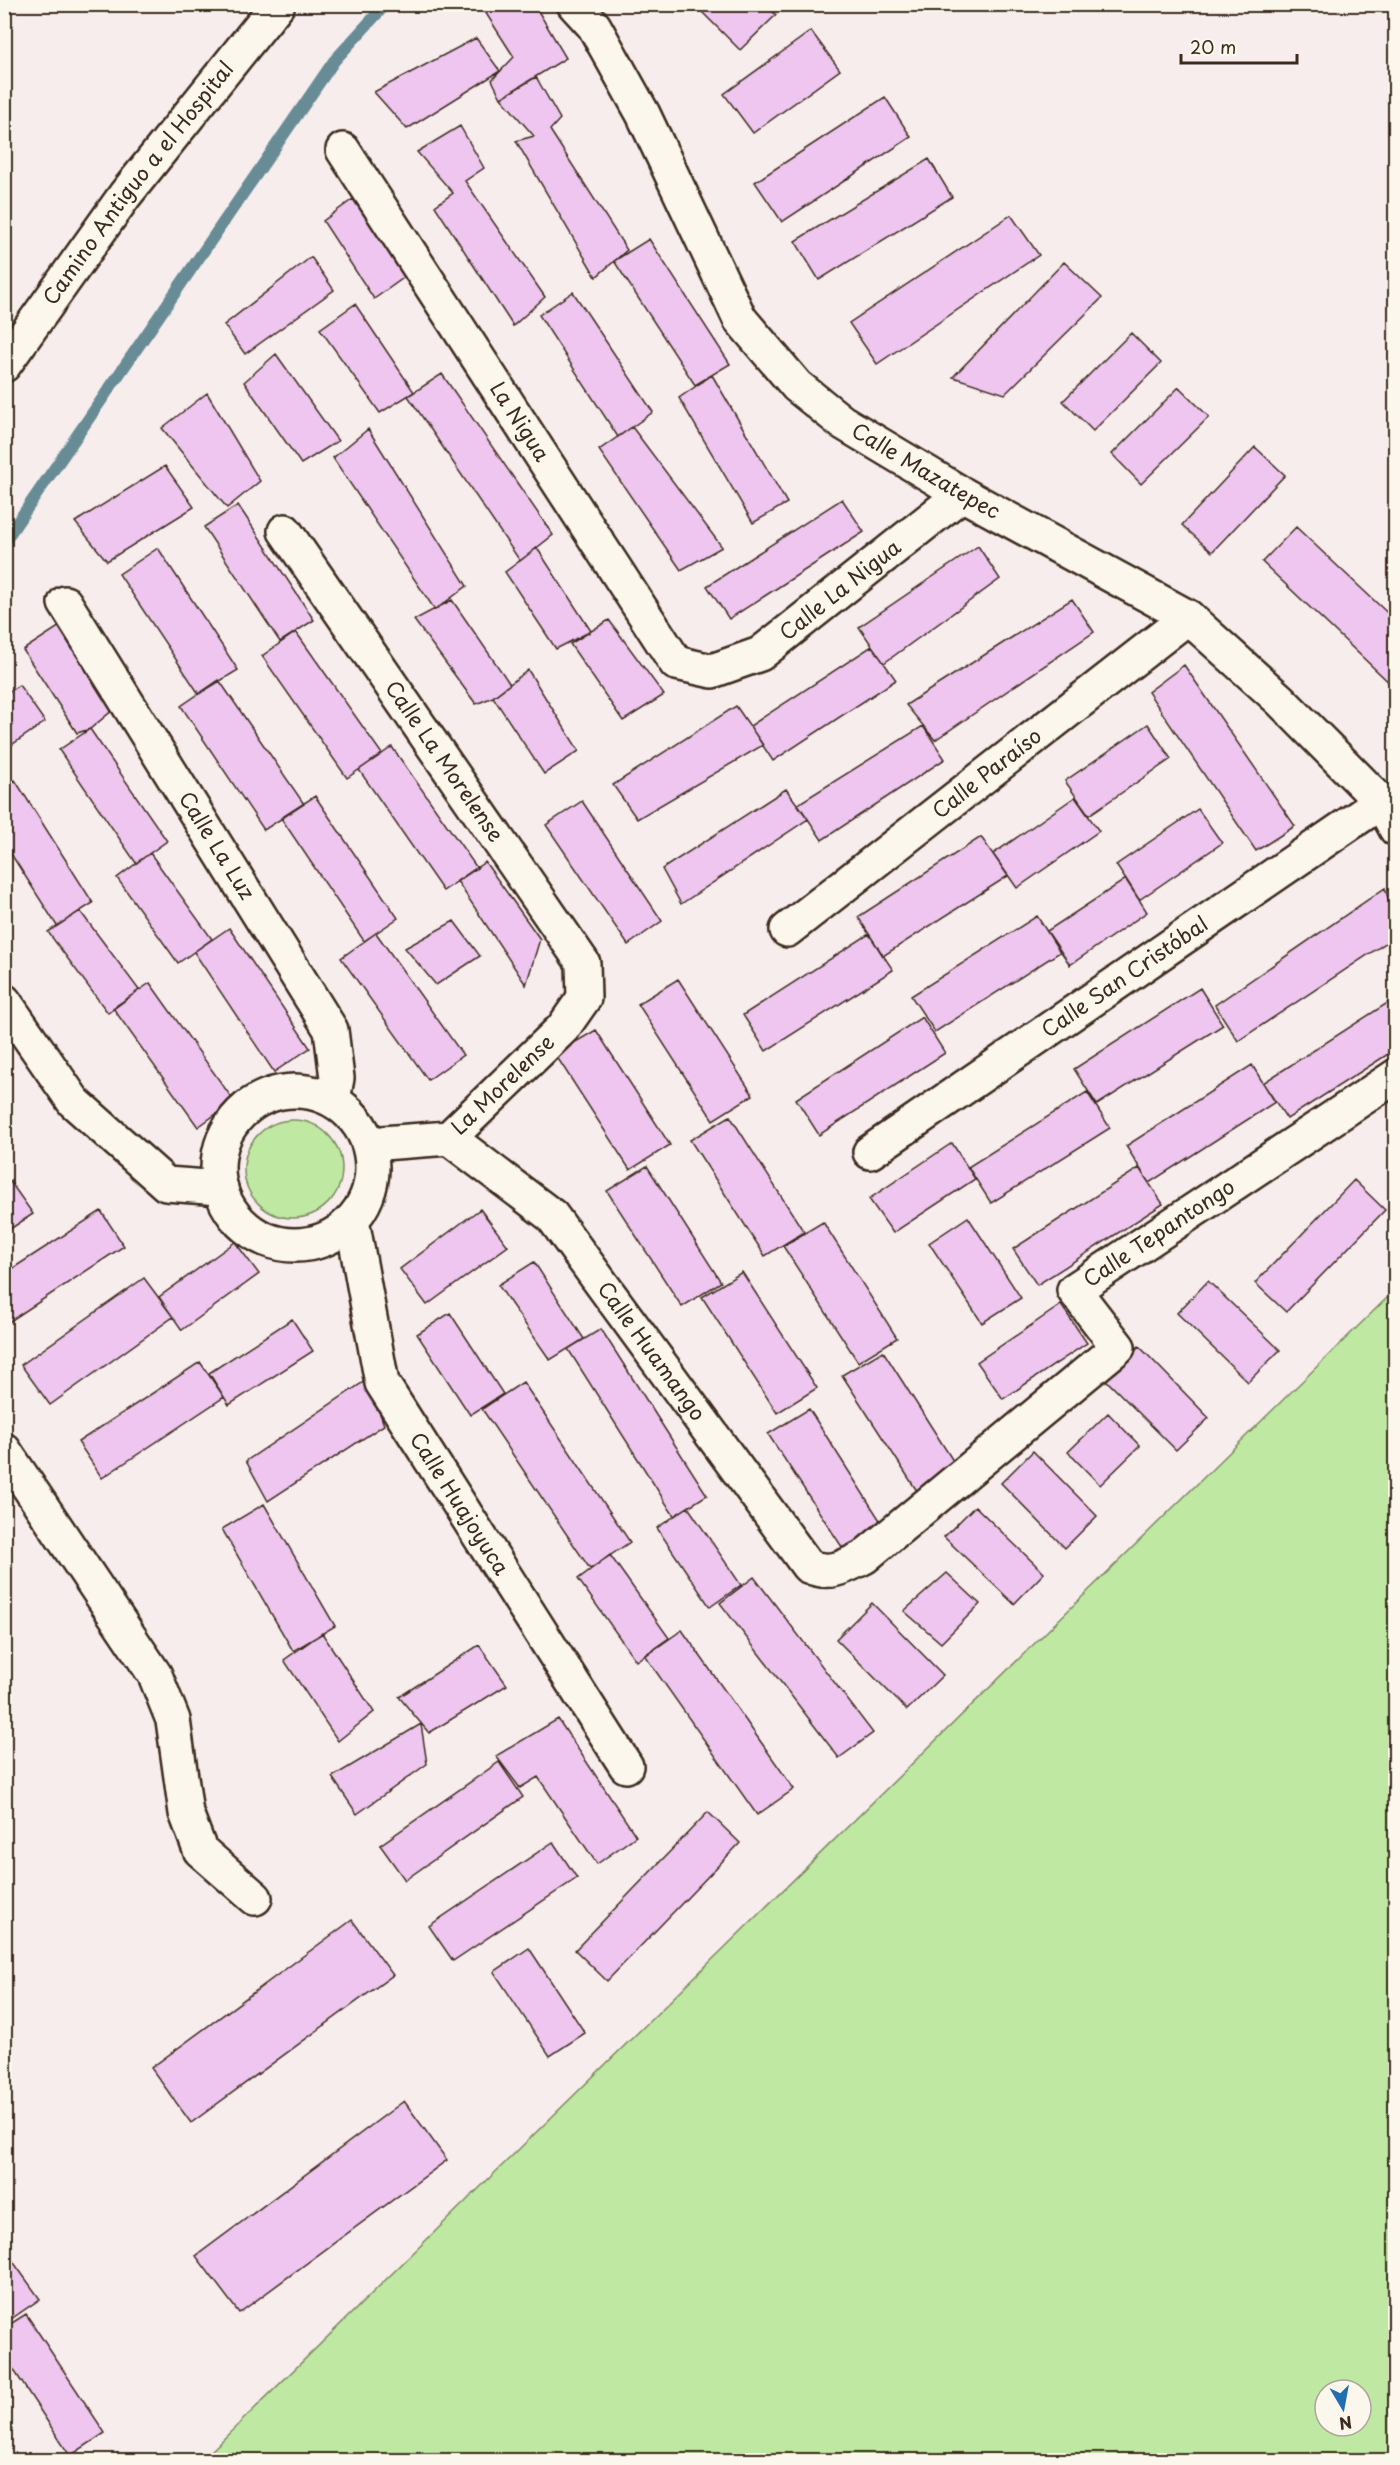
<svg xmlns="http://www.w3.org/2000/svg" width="1400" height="2465" viewBox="0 0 1400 2465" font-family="'Playpen Sans',sans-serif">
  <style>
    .green { fill: #bfe8a3; stroke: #7d8960; stroke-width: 1.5; fill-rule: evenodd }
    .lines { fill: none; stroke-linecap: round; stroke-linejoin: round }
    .stream { stroke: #678c95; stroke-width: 12 }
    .building { fill: #eec6ef; stroke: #3b2a1e; stroke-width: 1.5 }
    .minor-casing { stroke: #3b2a1e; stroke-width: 38 }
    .minor { stroke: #fbf7ec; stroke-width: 33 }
    .labels { text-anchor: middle; stroke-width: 5; stroke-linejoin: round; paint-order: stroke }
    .street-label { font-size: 21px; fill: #3b2a1e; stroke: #fbf7ec }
  </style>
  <rect width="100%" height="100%" fill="#f8eded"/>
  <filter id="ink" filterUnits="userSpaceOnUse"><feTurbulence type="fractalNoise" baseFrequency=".0167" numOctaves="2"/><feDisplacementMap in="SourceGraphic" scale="12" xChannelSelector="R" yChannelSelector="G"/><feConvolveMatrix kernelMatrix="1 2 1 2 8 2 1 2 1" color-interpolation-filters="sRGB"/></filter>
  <g filter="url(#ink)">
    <path class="green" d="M244 1169a49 49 0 1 1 98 0a49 49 0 1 1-98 0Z
      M1395,1290V2460H202ZM1325,2390H1361V2426H1325Z"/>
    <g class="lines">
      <path class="stream" d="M4,542L334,61L386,4"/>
    </g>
    <path class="building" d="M480,4H534L566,58L501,98L492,80L514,57Z
      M694,4H766L776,15L740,50Z
      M811,31L840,70L753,133L724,94Z
      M476,38L500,71L407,129L374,92Z
      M536,77L560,119L550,130L627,250L596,277L516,141L534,136L501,98Z
      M885,97L911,137L782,222L755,182Z
      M460,126L484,168L465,181L545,297L513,326L435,206L453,193L417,152Z
      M929,159L952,197L819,280L795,241Z
      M353,199L406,276L374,299L323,221Z
      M1011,215L1039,255L877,364L849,323Z
      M649,239L730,364L695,385L614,261Z
      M311,257L334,290L245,354L224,325Z
      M1064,262L1102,298L1005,394L953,377Z
      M573,292L653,412L618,437L539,315Z
      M355,304L414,392L380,413L320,329Z
      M1131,333L1161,363L1093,431L1063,401Z
      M276,354L338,441L301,464L244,382Z
      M442,374L553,535L520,561L408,396Z
      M712,375L787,503L753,523L679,398Z
      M1179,387L1209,417L1141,484L1112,454Z
      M207,393L260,481L227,508L162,428Z
      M632,427L722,547L681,570L599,450Z
      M368,429L467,586L435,610L333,458Z
      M1255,447L1285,475L1212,552L1182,525Z
      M165,466L194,507L107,561L75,522Z
      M842,499L864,532L729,619L707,586Z
      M238,505L314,620L280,642L204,527Z
      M1296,527L1396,621V689L1262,562Z
      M978,546L1000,579L884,663L859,627Z
      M158,548L238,670L199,694L119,574Z
      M537,548L591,631L556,649L505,572Z
      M1072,599L1094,632L935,740L906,705Z
      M452,600L510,684L493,697L476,704L414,620Z
      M609,620L664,695L623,721L570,644Z
      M60,626L114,709L90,729L77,733L23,650Z
      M296,632L382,754L347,778L262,656Z
      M872,646L896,680L773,761L750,726Z
      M1184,665L1295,826L1256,851L1148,692Z
      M528,670L579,751L544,774L493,697Z
      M219,680L304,804L264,830L181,706Z
      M19,685L45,722L4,750V695Z
      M736,706L763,745L637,819L613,785Z
      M1148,724L1171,759L1089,815L1065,781Z
      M923,726L945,759L822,840L798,804Z
      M90,729L167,841L136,863L59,750Z
      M392,747L477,868L443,891L359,770Z
      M15,780L93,903L57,926L4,843V787Z
      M786,789L808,819L681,904L662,869Z
      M315,796L398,918L364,941L281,818Z
      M1075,797L1099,831L1017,888L993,854Z
      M582,801L662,921L628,945L546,825Z
      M1198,809L1222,843L1139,900L1116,865Z
      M981,837L1008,876L883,956L858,917Z
      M150,853L212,939L178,963L117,878Z
      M485,862L540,939L526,985L457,881Z
      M1126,879L1147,912L1070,965L1047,931Z
      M1385,888L1396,924V936L1238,1041L1215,1005Z
      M80,911L139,990L108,1013L48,932Z
      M1037,916L1060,952L935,1032L911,996Z
      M454,921L480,956L436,985L405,948Z
      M229,928L310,1048L274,1072L194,952Z
      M376,933L463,1055L428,1080L341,958Z
      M869,934L893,970L766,1051L743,1015Z
      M678,979L753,1095L713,1120L638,1004Z
      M150,983L234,1101L198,1127L113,1008Z
      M1200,988L1223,1025L1097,1105L1074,1069Z
      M1389,1002L1396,1011V1049L1287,1119L1263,1083Z
      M922,1017L945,1053L819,1135L796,1099Z
      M596,1030L670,1145L630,1170L555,1054Z
      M1252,1065L1275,1102L1149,1183L1126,1146Z
      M1087,1092L1110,1128L991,1203L968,1167Z
      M730,1116L804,1232L765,1256L690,1140Z
      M952,1143L975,1179L893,1233L869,1199Z
      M647,1166L721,1282L682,1307L607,1191Z
      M1139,1168L1163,1204L1037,1285L1013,1249Z
      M4,1173L33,1214L4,1233Z
      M1354,1180L1385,1210L1286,1312L1255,1283Z
      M480,1209L508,1246L427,1305L400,1269Z
      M101,1211L124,1246L4,1325V1274Z
      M968,1217L1021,1298L982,1323L929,1243Z
      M823,1222L897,1338L858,1362L783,1246Z
      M235,1242L259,1274L182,1330L159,1297Z
      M534,1262L584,1339L550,1360L498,1285Z
      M742,1272L817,1388L777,1413L702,1297Z
      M144,1278L173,1317L50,1405L21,1365Z
      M1208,1281L1280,1350L1248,1382L1177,1313Z
      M1061,1305L1087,1343L1003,1399L977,1362Z
      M450,1313L503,1394L470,1415L417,1334Z
      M292,1319L313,1351L229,1405L209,1373Z
      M601,1329L707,1495L674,1516L568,1349Z
      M1139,1346L1209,1418L1176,1450L1105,1379Z
      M883,1351L957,1467L917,1491L842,1375Z
      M200,1362L224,1397L102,1478L78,1442Z
      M368,1379L384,1425L268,1501L246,1461Z
      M523,1382L630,1542L590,1569L482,1409Z
      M809,1409L883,1525L844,1550L768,1434Z
      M1108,1413L1140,1446L1100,1485L1068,1452Z
      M1033,1451L1097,1516L1065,1548L1001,1483Z
      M264,1504L335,1626L293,1651L222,1529Z
      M975,1506L1044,1573L1014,1604L944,1537Z
      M688,1507L741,1585L710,1607L657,1528Z
      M610,1555L669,1638L636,1661L578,1579Z
      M947,1573L980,1604L941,1643L904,1611Z
      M754,1577L873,1733L839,1758L720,1603Z
      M872,1603L943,1675L907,1710L836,1639Z
      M682,1630L794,1789L757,1815L645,1656Z
      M322,1633L374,1712L338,1741L284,1660Z
      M479,1645L507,1685L429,1733L399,1697Z
      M558,1719L636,1836L597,1864L538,1777L520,1788L496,1756Z
      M421,1724L427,1764L357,1814L332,1777Z
      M499,1762L523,1797L405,1880L380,1845Z
      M708,1812L740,1843L607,1981L575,1950Z
      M553,1842L577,1878L453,1961L429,1926Z
      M352,1920L393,1975L191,2123L151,2068Z
      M529,1948L585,2033L550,2056L494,1972Z
      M404,2101L447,2160L239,2313L196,2256Z
      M4,2249L40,2299L8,2321L4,2317Z
      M26,2314L105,2433L70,2456L4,2355V2328Z
      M4,2447L13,2460H4Z"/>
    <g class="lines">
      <defs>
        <g id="minor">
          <path id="s1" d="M574,4L594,26L643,114L740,319L797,386L842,422L962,494L1188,617L1280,700L1381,802L1396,829"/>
          <path id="s2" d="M343,150L676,663L712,671L760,654L962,494"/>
          <path id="s3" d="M4,365L125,195L278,4"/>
          <path id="s4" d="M285,531L583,963L584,998L563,1028L449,1138L369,1144"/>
          <path id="s5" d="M65,603L331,1030L337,1078L333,1100"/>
          <path id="s6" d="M787,930L1188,617"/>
          <path d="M4,1001L74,1102L166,1184L221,1188"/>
          <circle cx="295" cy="1168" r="77"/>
          <path id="s7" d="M449,1138L552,1216L808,1566C830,1576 844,1567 864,1557L1118,1347L1074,1290L1396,1076"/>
          <path id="s8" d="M870,1152L1381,802"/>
          <path id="s9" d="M352,1220L382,1383L626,1766"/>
          <path d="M4,1450L155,1675L173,1720L186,1813L200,1850L255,1898"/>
        </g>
      </defs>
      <use href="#minor" class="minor-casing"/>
      <use href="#minor" class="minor"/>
    </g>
  </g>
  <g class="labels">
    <g class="street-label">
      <text dy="7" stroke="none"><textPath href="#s3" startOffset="226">Camino Antiguo a el Hospital</textPath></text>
      <text dy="7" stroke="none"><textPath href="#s2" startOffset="324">La Nigua</textPath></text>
      <text dy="7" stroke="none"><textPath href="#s1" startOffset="600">Calle Mazatepec</textPath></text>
      <text dy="7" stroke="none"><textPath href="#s2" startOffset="802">Calle La Nigua</textPath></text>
      <text dy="7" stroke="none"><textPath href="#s4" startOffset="280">Calle La Morelense</textPath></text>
      <text dy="7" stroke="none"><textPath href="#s6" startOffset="254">Calle Paraíso</textPath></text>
      <text dy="7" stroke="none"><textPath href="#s5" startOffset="286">Calle La Luz</textPath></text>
      <text dy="7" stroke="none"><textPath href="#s8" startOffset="309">Calle San Cristóbal</textPath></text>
      <text transform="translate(503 1085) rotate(-44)" y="7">La Morelense</text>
      <text dy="7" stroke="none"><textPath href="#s7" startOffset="1126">Calle Tepantongo</textPath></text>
      <text dy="7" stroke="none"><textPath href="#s7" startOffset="297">Calle Huamango</textPath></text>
      <text dy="7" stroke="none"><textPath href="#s9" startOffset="309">Calle Huajoyuca</textPath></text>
    </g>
  </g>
  <rect width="1400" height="2465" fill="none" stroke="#fbf7ec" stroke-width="24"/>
  <rect x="12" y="12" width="1376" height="2441" fill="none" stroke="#3b2a1e" stroke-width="2" filter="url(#ink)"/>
  <g transform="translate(1343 2408) rotate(170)"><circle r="28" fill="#fbf7ec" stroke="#aea59a" stroke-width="1.5"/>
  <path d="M0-4.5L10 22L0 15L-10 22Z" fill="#1f6fb2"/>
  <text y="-9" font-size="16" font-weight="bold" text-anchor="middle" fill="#3b2a1e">N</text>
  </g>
  <path d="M1181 54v9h116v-9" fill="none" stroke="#3b2a1e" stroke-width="3"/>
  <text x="1190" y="54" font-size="18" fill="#3b2a1e" stroke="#fbf7ec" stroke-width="4.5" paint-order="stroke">20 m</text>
</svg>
